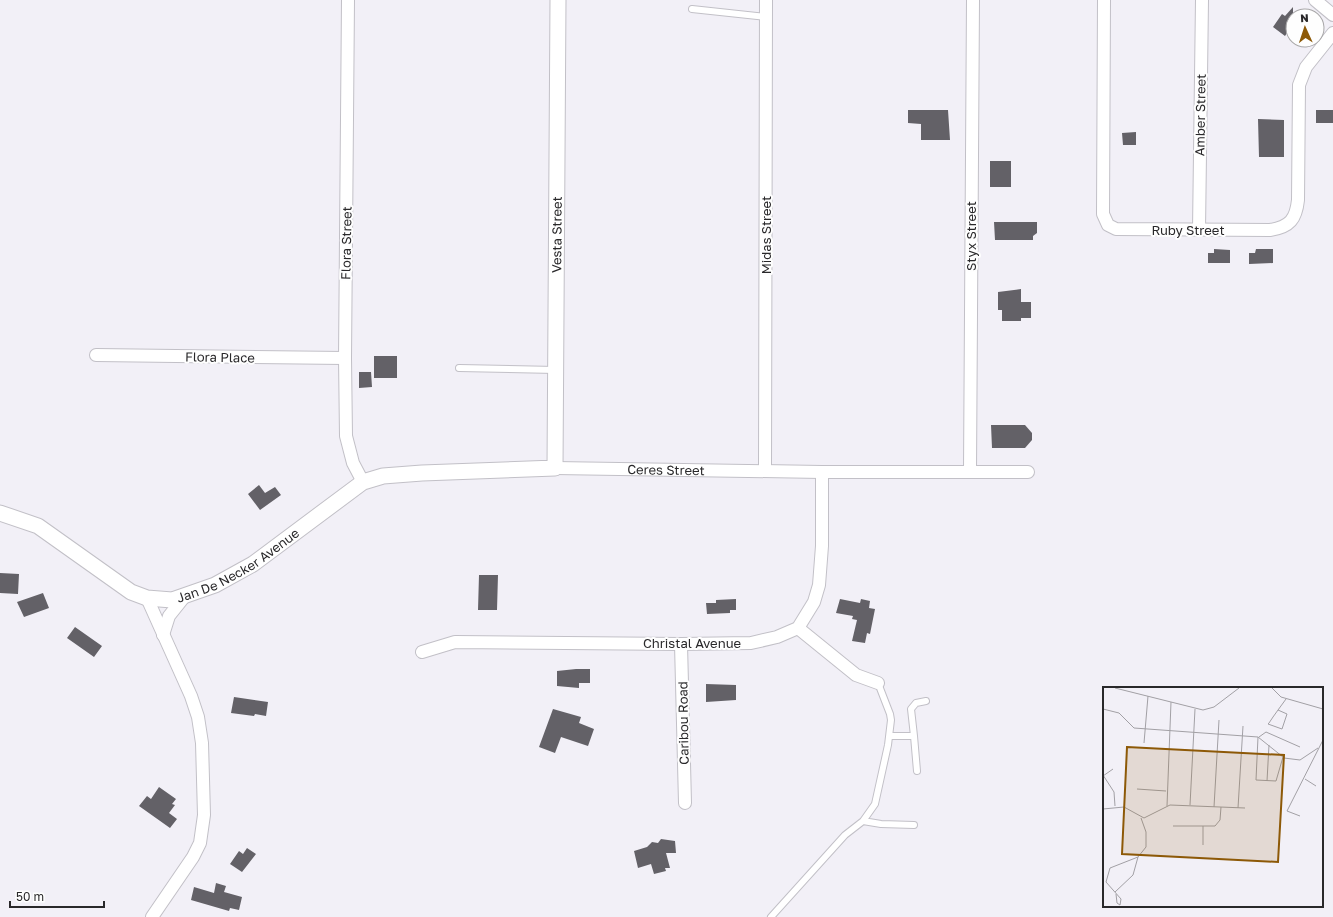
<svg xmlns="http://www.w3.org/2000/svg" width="1333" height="917" viewBox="0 0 1333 917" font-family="'Golos Text',sans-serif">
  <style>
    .building { fill: #636167 }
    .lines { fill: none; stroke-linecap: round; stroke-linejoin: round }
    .service-casing { stroke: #c2c0c7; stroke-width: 8 }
    .minor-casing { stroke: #c2c0c7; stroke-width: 14 }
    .tertiary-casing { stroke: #c2c0c7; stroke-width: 17 }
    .service { stroke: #fff; stroke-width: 6 }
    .minor { stroke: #fff; stroke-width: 12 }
    .tertiary { stroke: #fff; stroke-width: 15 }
    .labels { text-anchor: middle; stroke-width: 4; stroke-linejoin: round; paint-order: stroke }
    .street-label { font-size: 13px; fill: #29282a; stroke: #fefefe }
    .inset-road { fill: none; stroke: #a2a0a5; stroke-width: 1 }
    .view { fill: #8d5907; fill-opacity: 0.15; stroke: #8d5907; stroke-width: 2 }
    .inset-edge { fill: none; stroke: #29282a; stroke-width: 2 }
  </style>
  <rect width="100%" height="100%" fill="#f2f0f7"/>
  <path class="building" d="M1293,7V24L1285,36L1273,27L1282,14L1285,16Z
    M908,110H948L950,140H921V124L908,123Z
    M1316,110H1333V123H1316Z
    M1258,119L1284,120V157H1259Z
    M1136,132V145H1123L1122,133Z
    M990,161H1011V187H990Z
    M994,222H1037V233L1033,236V240H995Z
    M1214,249L1230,250V263H1208V253H1214Z
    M1256,249H1273V263L1249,264V253H1255Z
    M1021,289V302H1031V318H1021V321H1002V310H998V292Z
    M374,356H397V378H374Z
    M359,372H371L372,387L359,388Z
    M991,425H1025L1032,433V440L1025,448H992Z
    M259,485L265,493L275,487L281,495L260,510L248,494Z
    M0,573L19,574L18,594L0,593Z
    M479,575H498L497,610H478Z
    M43,593L49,608L24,617L17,602Z
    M736,599V610H730V613L707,614L706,603H716V600Z
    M840,599L860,603L861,599L870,601L869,608L875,609L870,634L867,633L865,643L852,641L857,620L852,619L853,616L836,613Z
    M75,627L102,646L94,657L67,638Z
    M576,669H590V683H579V688L557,686V671Z
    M706,684L736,685V700L706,702Z
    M234,697L268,702L266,716L255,714L254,716L231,713Z
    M553,709L581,717L579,723L594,729L588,746L561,737L555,753L539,747Z
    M159,787L176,799L172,804L175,805L169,813L177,819L170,828L139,806L147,796L151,799Z
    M661,839L675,841L676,853H666L670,868H665L666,871L654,874L651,864L638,868L634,851L647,847L652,842L658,843Z
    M247,848L256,854L242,872L230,864L239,851L243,854Z
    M216,883L226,886L224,892L242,897L239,910L230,908L229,911L191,900L194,887L214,893Z"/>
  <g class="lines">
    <defs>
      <path id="service" d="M692,9L766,17
        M459,368L556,370
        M890,736H914L911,709L916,703L926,701
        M914,736L917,771
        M863,821L881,824L914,825
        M771,917L845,835L863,821L875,804L888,745L891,720L890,714L878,683"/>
      <g id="minor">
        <path d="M348,0L345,358L346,436L353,463L363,482"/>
        <path d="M1104,0L1103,214L1108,225L1116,229L1270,230C1290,227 1296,219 1298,200L1299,85L1306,67L1333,33"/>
        <path d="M1315,0L1333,15"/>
        <path d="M1199,230L1202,0"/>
        <path d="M96,355L345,358"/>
        <path id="s1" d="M555,468L822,472H1028"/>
        <path d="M765,471L766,0"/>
        <path d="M970,471L973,0"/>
        <path d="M147,598L191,696L198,717L202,743L204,815L200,843L193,857L152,917"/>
        <path d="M798,628L856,675L878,683"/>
        <path d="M163,635L169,616L185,596"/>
        <path d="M681,644L685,803"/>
        <path d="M422,652L455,642L681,644L751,643L777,637L798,628L814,602L819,585L822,546V472"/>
      </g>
      <g id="tertiary">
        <path id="s2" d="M0,513L38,526L131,592L147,598L172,600L215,585L253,564L363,482L383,476L422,473L555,468L558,0"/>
      </g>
    </defs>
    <use href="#service" class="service-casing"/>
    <use href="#minor" class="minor-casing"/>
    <use href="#tertiary" class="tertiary-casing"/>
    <use href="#service" class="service"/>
    <use href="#minor" class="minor"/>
    <use href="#tertiary" class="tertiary"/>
  </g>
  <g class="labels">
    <g class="street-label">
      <text transform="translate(1200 115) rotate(-89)" y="5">Amber Street</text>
      <text x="1188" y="235">Ruby Street</text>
      <text dy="5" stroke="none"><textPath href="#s2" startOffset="849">Vesta Street</textPath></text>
      <text transform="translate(766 235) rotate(-90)" y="5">Midas Street</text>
      <text transform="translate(971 236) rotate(-90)" y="5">Styx Street</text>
      <text transform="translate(346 243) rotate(-89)" y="5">Flora Street</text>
      <text transform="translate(220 357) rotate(1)" y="5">Flora Place</text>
      <text dy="5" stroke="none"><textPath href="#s1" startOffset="111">Ceres Street</textPath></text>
      <text dy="5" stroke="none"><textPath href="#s2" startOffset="271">Jan De Necker Avenue</textPath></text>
      <text x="692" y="648">Christal Avenue</text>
      <text transform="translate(683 723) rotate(-91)" y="5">Caribou Road</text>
    </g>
  </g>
  <g transform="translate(1103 687)">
    <rect width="220" height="220" fill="#f2f0f7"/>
    <path class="inset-road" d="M12,1L100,23L111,20L136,1M169,1L178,10L220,22M0,22L16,26L31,41L155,50L180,70L173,94L153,93L155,50M175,23L184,27L179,42L165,37L166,36L170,30L175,23L183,12M156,50L163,45L197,60M41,56L45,9M181,71L197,73L215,61M0,88L11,105L12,119M0,89L10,82M202,92L213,99M164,94L166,58M34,102L63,104M87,118L92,22M64,119L68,15M111,120L116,33M135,121L140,39M0,122L21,120L41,131L67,118L142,121M197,129L184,124L220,53M70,139H112L117,133L118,120M100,158V139M12,205L30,188L35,170L43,160V145L38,131M13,207L14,216L17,218L18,212L3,195L7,181L35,170"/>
    <path class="view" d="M24,60L181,68L175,175L19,167Z"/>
    <rect width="220" height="220" class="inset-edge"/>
  </g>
  <g transform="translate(1305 28) rotate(357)"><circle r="19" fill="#fefefe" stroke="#a9a8a9"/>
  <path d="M0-3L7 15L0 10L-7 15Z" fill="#8d5907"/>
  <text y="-6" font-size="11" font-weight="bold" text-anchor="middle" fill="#29282a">N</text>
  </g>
  <path d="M10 901v6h94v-6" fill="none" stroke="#29282a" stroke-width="2"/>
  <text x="16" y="901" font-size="12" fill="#29282a" stroke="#fefefe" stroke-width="3" paint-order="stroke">50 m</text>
</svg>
